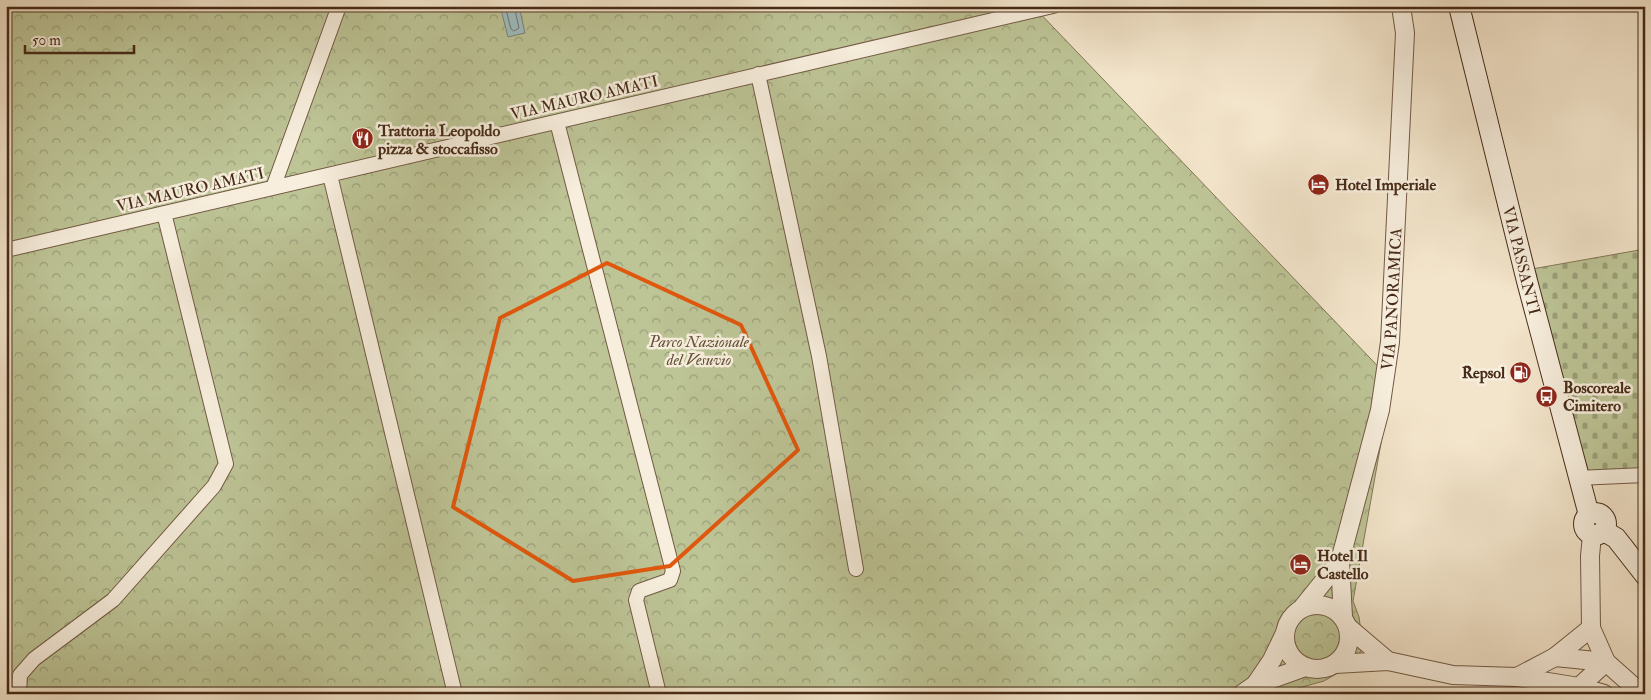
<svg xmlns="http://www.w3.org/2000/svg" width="1651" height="700" viewBox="0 0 1651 700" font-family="'IM FELL Double Pica',serif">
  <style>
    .forest { fill: url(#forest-crowns); stroke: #827856 }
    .cemetery { fill: url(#cemetery-stones); stroke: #827856 }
    .water { fill: #9ebdc0; stroke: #7b837c }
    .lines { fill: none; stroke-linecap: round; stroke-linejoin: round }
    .shore { stroke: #72746c; stroke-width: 1 }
    .minor-casing { stroke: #725a44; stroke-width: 16 }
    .tertiary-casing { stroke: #725a44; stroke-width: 20 }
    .secondary-casing { stroke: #472b17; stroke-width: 22 }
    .minor { stroke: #f7eedd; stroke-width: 14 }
    .tertiary { stroke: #f7eedd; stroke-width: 18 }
    .secondary { stroke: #f7eedd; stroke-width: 20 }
    .marked { fill: none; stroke: #e0570d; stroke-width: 4; stroke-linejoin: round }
    .labels { text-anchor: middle; stroke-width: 5; stroke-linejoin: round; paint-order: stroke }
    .street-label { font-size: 16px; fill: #472b17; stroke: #f7eedd }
    .poi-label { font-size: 16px; font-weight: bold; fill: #472b17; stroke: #f7eedd; text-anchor: start }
    .park-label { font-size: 16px; font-style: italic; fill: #645137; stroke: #f7eedd }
  </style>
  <defs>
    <pattern id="forest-crowns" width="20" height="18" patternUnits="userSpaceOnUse" patternTransform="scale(1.25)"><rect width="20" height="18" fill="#bdc496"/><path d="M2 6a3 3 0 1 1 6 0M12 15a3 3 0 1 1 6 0" fill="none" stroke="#9b9f79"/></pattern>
    <pattern id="cemetery-stones" width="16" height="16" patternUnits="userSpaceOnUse" patternTransform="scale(1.25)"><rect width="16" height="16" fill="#bdc496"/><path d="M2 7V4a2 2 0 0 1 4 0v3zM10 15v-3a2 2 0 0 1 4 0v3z" fill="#9b9f79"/></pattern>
  </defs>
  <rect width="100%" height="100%" fill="#f3e5cb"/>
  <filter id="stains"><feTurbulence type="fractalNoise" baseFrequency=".004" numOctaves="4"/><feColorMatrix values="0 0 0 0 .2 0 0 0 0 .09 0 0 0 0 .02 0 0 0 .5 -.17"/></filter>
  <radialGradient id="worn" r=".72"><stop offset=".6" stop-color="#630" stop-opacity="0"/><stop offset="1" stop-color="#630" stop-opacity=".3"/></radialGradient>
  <path class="forest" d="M6,6H1033L1392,381L1353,601L1359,617L1363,646L1355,663L1324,681L1277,694H6Z"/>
  <path class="cemetery" d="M1645,249V471L1585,473L1532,269Z"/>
  <path class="water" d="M500,6H519L525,33L508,37Z"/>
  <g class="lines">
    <path class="shore" d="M505,6L511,29L514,31L519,28L514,6"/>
    <defs>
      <path id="minor" d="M758,74L819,356L856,569
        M557,122L673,571L670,580L639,591L636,600L659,694
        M330,175L455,694
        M273,188L339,6
        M6,250L1053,6
        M1577,478L1645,475
        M19,694L20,675L34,659L113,600L214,486L226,464L164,213"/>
      <g id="tertiary">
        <path d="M1592,535L1590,556L1591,628L1606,662"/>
        <circle cx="1317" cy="637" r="32"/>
        <path d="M1303,607L1340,561"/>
        <path id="s1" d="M1343,617L1340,561L1380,410L1390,342L1405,33L1401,6"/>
        <path d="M1348,627L1388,661"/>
        <path d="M1555,657L1606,662L1642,694"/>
        <path d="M1335,664L1388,661L1453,675L1517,677L1579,687L1604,694"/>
        <path d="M1517,677L1555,657L1591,628"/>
        <path d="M1255,685L1272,660L1285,633"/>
        <path d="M1579,687L1606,662"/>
        <path d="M1242,694L1255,685L1305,667"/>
      </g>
      <g id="secondary">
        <path id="s2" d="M1459,6L1527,281L1589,515"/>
        <circle cx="1595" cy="524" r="11"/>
        <path d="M1604,531L1616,538L1645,575"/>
      </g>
    </defs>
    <use href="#minor" class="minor-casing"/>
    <use href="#tertiary" class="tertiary-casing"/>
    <use href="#secondary" class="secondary-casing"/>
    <use href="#minor" class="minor"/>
    <use href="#tertiary" class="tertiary"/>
    <use href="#secondary" class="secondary"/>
  </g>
  <path class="marked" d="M607,263L741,325L798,450L670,566L573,581L453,507L500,318Z"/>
  <defs>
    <symbol id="restaurant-disc" viewBox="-11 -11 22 22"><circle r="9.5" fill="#8f2418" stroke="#f7eedd"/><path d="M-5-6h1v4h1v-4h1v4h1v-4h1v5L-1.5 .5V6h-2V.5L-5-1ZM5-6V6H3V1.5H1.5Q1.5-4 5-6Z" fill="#fff"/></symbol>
    <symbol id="hotel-disc" viewBox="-11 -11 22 22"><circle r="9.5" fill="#8f2418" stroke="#f7eedd"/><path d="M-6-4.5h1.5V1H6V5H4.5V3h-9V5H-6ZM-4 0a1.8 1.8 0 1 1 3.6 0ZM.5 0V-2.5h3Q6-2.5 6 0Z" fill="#fff"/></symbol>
    <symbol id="fuel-disc" viewBox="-11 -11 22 22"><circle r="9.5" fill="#8f2418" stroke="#f7eedd"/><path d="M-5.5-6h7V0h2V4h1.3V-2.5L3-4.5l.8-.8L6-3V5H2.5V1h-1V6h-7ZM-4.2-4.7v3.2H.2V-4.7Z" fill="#fff"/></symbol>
    <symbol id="bus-disc" viewBox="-11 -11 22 22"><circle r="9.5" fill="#8f2418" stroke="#f7eedd"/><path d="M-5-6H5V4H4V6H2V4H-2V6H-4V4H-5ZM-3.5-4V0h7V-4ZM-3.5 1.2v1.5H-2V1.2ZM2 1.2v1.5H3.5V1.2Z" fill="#fff"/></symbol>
  </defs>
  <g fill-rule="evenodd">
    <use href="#restaurant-disc" x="350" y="126" width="25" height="25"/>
    <use href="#hotel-disc" x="1306" y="172" width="25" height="25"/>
    <use href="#fuel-disc" x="1508" y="360" width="25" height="25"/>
    <use href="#bus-disc" x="1534" y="384" width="25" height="25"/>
    <use href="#hotel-disc" x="1288" y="552" width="25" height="25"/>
  </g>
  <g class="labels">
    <g class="street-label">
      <text transform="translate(584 97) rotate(-13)" y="6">VIA MAURO AMATI</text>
      <text transform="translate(190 189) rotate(-13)" y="6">VIA MAURO AMATI</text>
      <text dy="6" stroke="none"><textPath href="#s2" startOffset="262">VIA PASSANTI</textPath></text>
      <text dy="6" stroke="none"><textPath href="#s1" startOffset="324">VIA PANORAMICA</textPath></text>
    </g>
    <g class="poi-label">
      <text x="378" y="136">Trattoria Leopoldo<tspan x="378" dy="18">pizza &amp; stoccafisso</tspan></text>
      <text x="1335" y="190">Hotel Imperiale</text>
      <text x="1505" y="378" text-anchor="end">Repsol</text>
      <text x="1563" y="393">Boscoreale<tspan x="1563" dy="18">Cimitero</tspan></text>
      <text x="1317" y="561">Hotel Il<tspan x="1317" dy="18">Castello</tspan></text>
    </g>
    <g class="park-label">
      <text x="699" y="347">Parco Nazionale<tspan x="699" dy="18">del Vesuvio</tspan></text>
    </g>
  </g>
  <rect width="1651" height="700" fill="none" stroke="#f3e5cb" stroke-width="25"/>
  <rect x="8" y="8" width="1636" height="685" fill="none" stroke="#472b17" stroke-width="2.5"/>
  <rect x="12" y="12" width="1626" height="675" fill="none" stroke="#472b17"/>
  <path d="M25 45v8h109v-8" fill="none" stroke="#472b17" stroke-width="2.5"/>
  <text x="32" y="45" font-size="15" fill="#472b17" stroke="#f7eedd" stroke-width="4" paint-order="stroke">50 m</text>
  <rect width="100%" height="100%" filter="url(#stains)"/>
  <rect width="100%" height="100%" fill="url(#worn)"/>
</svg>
